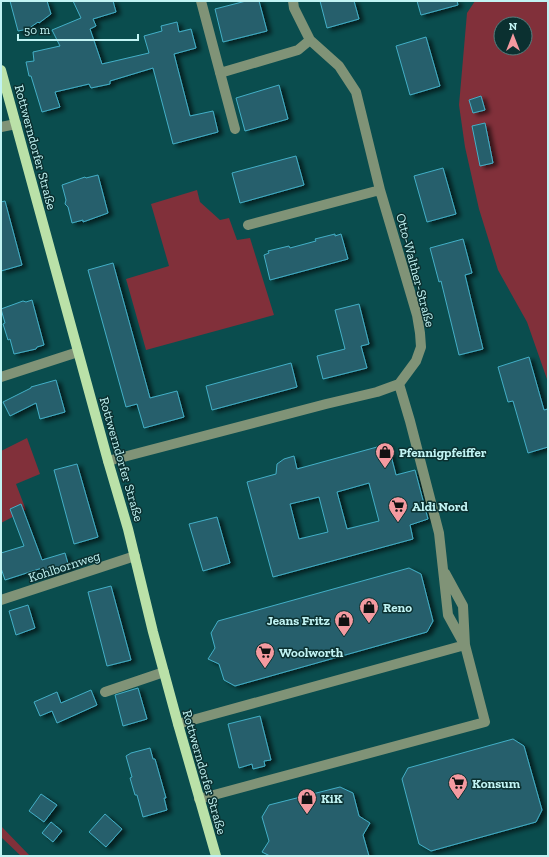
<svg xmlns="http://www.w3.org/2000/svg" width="549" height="857" viewBox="0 0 549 857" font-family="'Zilla Slab',serif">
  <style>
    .green { fill: #81303a; fill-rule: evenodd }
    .building { fill: #275f6c; stroke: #43afc7; fill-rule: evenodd; filter: url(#shadow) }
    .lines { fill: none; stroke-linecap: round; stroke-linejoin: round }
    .minor { stroke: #809377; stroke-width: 10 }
    .major { stroke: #bae1a8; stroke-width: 10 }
    .labels { text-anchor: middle; stroke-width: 3; stroke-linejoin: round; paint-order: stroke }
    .street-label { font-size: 13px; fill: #c1f3f3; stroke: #0b3030 }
    .poi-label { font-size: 13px; font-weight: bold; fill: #c1f3f3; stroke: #0b3030; text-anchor: start }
  </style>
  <defs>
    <filter id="shadow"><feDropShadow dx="4.5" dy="2.5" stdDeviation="2" flood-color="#0009"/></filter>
  </defs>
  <rect width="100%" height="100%" fill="#0a4d4e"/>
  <path class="green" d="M475,1H548V382L527,322L498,270L479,209L465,147L459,105L467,13ZM501,24H525V48H501Z
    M197,190L200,202L220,220L229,218L237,240L250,238L274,315L146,350L126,279L169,266L151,204Z
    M27,438L40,474L16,484L26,510L1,523V451Z
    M1,826L30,856H21L1,837Z"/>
  <path class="building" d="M10,1H47L51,14L39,23L38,22L28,29L18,31Z
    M73,1H113L116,12L93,19L96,26L90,29L102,64L149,53L144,36L162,31L161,26L177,22L179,32L191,29L196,48L174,54L190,116L213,111L218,132L173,144L153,68L110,81V84L91,88L89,84L55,92L60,107L42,112L31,76H29L26,62L34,61L33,52L60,46L52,30L81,18Z
    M246,1H259L267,31L223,42L215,9Z
    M320,1H354L359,19L327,28Z
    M417,1H457L458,5L421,15Z
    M426,37L440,86L410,95L396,46Z
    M279,85L288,119L245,131L236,98Z
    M481,96L485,110L473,113L469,100Z
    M485,123L493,163L480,166L472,126Z
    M296,156L304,185L240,203L232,173Z
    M443,168L456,214L427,222L414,176Z
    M98,175L108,213L83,222V220L72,223L68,207L65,204L66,200L62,185L85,177L86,178Z
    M5,201L22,265L1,271V202Z
    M335,234V236L341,234L348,259L270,280L264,255L269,253L268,251L289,246L290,248L316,241L315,239Z
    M463,239L472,273L465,275L483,349L459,355L441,281L439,282L430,248Z
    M113,263L150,398L177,391L184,417L144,428L137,404L126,407L88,270Z
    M32,300L44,345L37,347L36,349L14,354L10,339L8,340L3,324L5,323L1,309L23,301L26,302Z
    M359,304L369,344L361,346L367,368L323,379L317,356L345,349L335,310Z
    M529,357L544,410L548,409V447L528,453L513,401L508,402L498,367Z
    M291,363L297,387L212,410L206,386Z
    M56,380L65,412L40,419L36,403L10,416L3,402L31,388V387Z
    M388,444L396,475L415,470L428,519L410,525L413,539L273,577L247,482L276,474L277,464L284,459L294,456L297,469ZM369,483L379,521L347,529L337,492ZM319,497L328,532L299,539L290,504Z
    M77,464L98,537L74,544L54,470Z
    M21,504L42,560L65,553L69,567L44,575L42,568L5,580L1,568V553L24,546L10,509Z
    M217,517L230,563L203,571L189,524Z
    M409,568L421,574L433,621L427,632L235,686L224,680L219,664L208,659L215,648L211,633L218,621Z
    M111,586L131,660L107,666L88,592Z
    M28,605L35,628L16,635L9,611Z
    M138,688L147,719L123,726L115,695Z
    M91,690L97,705L57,723L52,711L40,716L34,702L57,692L61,703Z
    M260,716L271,760L264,761L265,766L253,769L252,764L239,768L228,724Z
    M513,739L524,746L542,810L536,822L431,851L419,844L402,779L408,768Z
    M150,748L153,759H155L166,798H164L167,810L143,817L137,795H135L130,778L132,777L126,756L131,753Z
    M340,787L353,793L359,816L370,823L363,835L369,856H270L262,852L269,841L262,817L269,805Z
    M41,794L57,805L44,822L29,811Z
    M105,814L122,829L106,847L89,832Z
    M51,822L62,831L53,842L42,833Z"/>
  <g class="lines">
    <path class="minor" d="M201,1L235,129
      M220,73L298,50L310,40
      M1,127L16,124
      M248,225L380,190
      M1,377L78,352
      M399,384L410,421L439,533L448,615L464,644
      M108,461L326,404L377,392L399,384L416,361L421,347L420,333L417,315L380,190L356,92L339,66L310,40L294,8L293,1
      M1,600L135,556
      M105,692L164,672
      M178,724L465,645
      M199,799L485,722L465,645L463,606L445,573"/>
    <path class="major" d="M1,70L108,461L128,529L153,632L178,724L216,856"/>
  </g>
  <defs>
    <symbol id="shop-pin" viewBox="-11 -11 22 30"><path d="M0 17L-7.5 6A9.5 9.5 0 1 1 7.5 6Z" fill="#f49aa0" stroke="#0b3030"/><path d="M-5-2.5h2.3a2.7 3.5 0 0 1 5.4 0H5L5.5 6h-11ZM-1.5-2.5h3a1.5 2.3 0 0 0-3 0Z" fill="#111"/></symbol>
    <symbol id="supermarket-pin" viewBox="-11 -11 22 30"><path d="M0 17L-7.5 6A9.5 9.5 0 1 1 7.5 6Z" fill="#f49aa0" stroke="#0b3030"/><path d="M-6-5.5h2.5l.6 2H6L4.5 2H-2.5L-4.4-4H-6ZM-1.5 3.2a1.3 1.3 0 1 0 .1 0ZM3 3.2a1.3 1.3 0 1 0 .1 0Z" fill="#111"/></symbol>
  </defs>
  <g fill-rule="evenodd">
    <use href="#shop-pin" x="374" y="441" width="22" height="30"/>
    <use href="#supermarket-pin" x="387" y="495" width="22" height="30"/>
    <use href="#shop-pin" x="358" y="596" width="22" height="30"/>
    <use href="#shop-pin" x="333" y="609" width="22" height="30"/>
    <use href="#supermarket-pin" x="254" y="641" width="22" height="30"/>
    <use href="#supermarket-pin" x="447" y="772" width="22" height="30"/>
    <use href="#shop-pin" x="296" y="787" width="22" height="30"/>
  </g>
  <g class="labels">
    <g class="street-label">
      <text transform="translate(36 147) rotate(75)" y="5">Rottwerndorfer Straße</text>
      <text transform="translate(416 270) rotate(75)" y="5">Otto-Walther-Straße</text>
      <text transform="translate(122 459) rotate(74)" y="5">Rottwerndorfer Straße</text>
      <text transform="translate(64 566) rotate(-18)" y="5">Kohlbornweg</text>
      <text transform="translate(205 772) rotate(74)" y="5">Rottwerndorfer Straße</text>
    </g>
    <g class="poi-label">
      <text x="399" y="457">Pfennigpfeiffer</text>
      <text x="412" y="511">Aldi Nord</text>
      <text x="383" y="612">Reno</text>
      <text x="330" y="625" text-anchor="end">Jeans Fritz</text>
      <text x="279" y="657">Woolworth</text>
      <text x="472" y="788">Konsum</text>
      <text x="321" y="803">KiK</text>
    </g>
  </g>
  <rect width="549" height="857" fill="none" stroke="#c1f3f3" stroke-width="4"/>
  <g transform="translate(513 36)"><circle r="19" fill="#0b3030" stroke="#547e7e"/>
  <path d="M0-3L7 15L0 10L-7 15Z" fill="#f49aa0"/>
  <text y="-6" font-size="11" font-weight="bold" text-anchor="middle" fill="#c1f3f3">N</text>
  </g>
  <path d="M18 34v6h120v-6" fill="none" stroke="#c1f3f3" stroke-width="2"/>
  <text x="24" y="34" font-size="12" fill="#c1f3f3" stroke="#0b3030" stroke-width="3" paint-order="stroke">50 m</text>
</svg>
